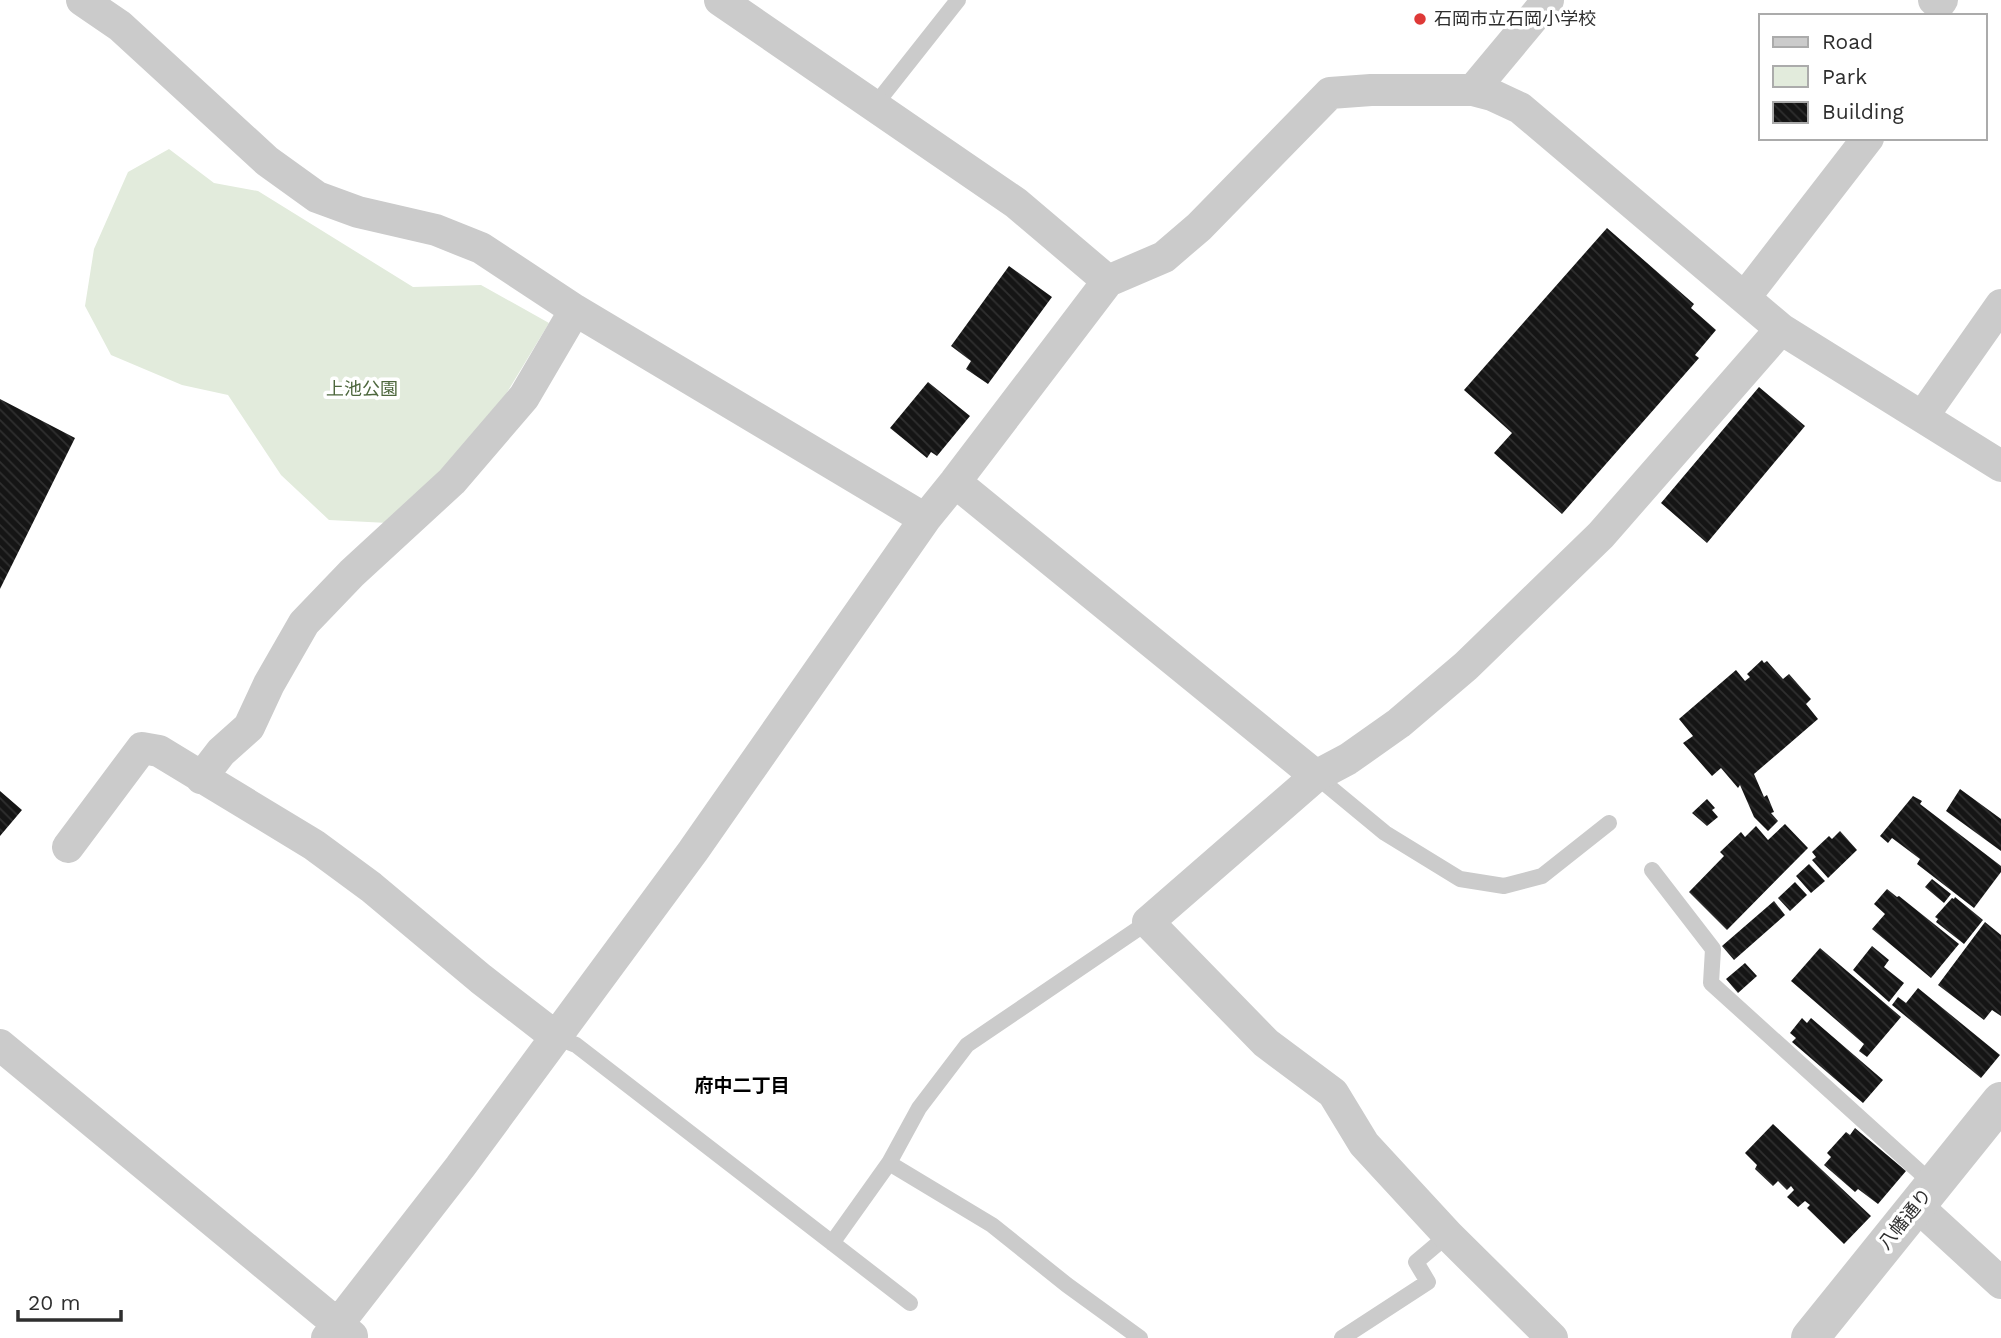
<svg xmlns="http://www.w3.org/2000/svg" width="2001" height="1338" viewBox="0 0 2001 1338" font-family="'Work Sans','Noto Sans JP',sans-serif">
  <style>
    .park { fill: #e2ebdc }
    .building { fill: url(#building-back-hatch) }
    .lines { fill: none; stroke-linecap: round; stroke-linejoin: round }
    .service { stroke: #cbcbcb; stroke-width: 16 }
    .minor { stroke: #cbcbcb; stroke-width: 32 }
    .tertiary { stroke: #cbcbcb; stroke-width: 38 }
    .poi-dot { fill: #de3937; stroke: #fff; stroke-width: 2.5 }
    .labels { text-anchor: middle; stroke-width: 7; stroke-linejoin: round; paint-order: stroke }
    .poi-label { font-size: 18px; fill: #2e2e2e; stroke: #fff; text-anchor: start }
    .park-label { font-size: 18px; fill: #4d673d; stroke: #fff }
    .street-label { font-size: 18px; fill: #2e2e2e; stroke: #fff }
    .neighbourhood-label { font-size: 19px; font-weight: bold; fill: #000; stroke: #fff }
  </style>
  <defs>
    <pattern id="building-back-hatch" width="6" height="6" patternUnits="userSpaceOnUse" patternTransform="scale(1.75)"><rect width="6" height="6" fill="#151515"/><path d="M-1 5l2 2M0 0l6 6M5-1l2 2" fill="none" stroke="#2f2f2f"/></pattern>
  </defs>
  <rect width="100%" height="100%" fill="#fff"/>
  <path class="park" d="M169,149L214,183L258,191L413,287L481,285L549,323L500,404L470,442L388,523L329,520L281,475L228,395L182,385L111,355L85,306L94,249L128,172Z"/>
  <path class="building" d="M1607,228L1694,304L1691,308L1716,330L1695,355L1699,358L1562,514L1494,453L1512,433L1464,390Z
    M1009,266L1052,297L988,384L966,369L971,361L951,346Z
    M928,382L970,416L937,456L931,452L927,458L890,428Z
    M1759,387L1805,426L1707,543L1661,503Z
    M0,399L75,438L0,589Z
    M1762,660L1764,663L1767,661L1783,679L1789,674L1811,699L1806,704L1818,719L1754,774L1764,797L1767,795L1774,812L1771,813L1778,821L1768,831L1754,817L1740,785L1738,788L1721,768L1712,776L1683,743L1693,736L1679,719L1736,670L1745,681L1750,677L1747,674Z
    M1960,789L2001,819V851L1946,811Z
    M0,791L22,810L0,836Z
    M1913,796L1922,801L1920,804L2001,866V872L1974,908L1917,864L1920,859L1892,838L1888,843L1880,836Z
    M1707,799L1715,808L1712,810L1718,817L1707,826L1692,813Z
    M1785,824L1808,848L1727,930L1689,892L1724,856L1720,852L1741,832L1745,837L1756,826L1768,840Z
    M1840,831L1857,850L1828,878L1812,860L1816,857L1812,852L1829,836L1832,839Z
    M1809,864L1825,881L1811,893L1796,876Z
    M1932,879L1951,894L1944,903L1925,887Z
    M1795,882L1807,895L1790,911L1778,898Z
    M1887,889L1897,897L1899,896L1959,944L1931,978L1872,929L1885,914L1874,904Z
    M1955,897L1983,920L1964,944L1936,922L1938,919L1935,917L1952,898L1954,899Z
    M1774,901L1785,915L1734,960L1722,946Z
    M1985,922L2001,935V1016L1992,1010L1984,1020L1938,985Z
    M1872,946L1889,960L1884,967L1904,983L1889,1002L1853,970Z
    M1820,948L1901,1017L1867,1057L1859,1051L1864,1044L1791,981Z
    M1745,963L1757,976L1738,993L1726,979Z
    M1918,988L2000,1055L1981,1078L1892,1005L1898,997L1906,1003Z
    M1802,1018L1807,1023L1811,1018L1883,1080L1863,1103L1792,1042L1796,1038L1790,1033Z
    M1773,1124L1871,1216L1844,1244L1807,1208L1810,1205L1805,1201L1798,1207L1787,1197L1794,1190L1791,1186L1787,1190L1778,1181L1773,1186L1755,1169L1757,1165L1745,1153Z
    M1855,1128L1906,1171L1878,1204L1858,1189L1855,1192L1824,1165L1831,1157L1827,1153L1846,1132L1850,1135Z"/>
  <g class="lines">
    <path class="service" d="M875,105L958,0
      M1316,776L1385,833L1460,879L1504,886L1542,876L1609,823
      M1652,870L1713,949L1711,983L1933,1184
      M556,1037L576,1045L910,1303
      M889,1163L992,1225L1067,1285L1140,1338
      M832,1243L889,1163L919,1108L967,1045L1148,922
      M1342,1338L1428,1282L1416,1262L1448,1235"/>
    <path class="minor" d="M82,0L120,26L267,161L317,197L358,212L436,230L481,248L575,310L925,519
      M720,0L1016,203L1108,281
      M1934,0L1939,4L1942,0
      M1473,90L1548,0
      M1745,297L1868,138
      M1923,416L2001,305
      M955,482L1316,776
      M201,778L221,752L249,727L269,684L304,623L352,573L452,481L524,397L575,310
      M68,847L142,748L159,751L314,845L371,887L481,979L556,1037
      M0,1045L352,1336
      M1916,1205L2001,1283
      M327,1338L460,1167L693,851L925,519L955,482L1108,281L1164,257L1199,227L1330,93L1371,90H1473L1492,95L1520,108L1781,329L2001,466
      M1552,1338L1448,1235L1364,1144L1333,1093L1266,1043L1148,922L1316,776L1348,759L1399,723L1466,666L1601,535L1781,329"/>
    <path class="tertiary" d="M1810,1338L2001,1101"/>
  </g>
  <circle class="poi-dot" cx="1420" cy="19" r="7"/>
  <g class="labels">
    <g class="poi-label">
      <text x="1434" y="25">石岡市立石岡小学校</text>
    </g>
    <g class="park-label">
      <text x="362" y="395">上池公園</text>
    </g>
    <g class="street-label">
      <text transform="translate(1905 1219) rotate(-51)" y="6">八幡通り</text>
    </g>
    <g class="neighbourhood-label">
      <text x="742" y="1092">府中二丁目</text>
    </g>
  </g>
  <rect x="1759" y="14" width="228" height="126" fill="#ffffff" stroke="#ababab" stroke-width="2"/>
  <rect x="1773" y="37" width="35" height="10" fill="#cbcbcb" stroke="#ababab" stroke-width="2"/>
  <text x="1822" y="49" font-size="21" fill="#2e2e2e">Road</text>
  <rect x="1773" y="66" width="35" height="21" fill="#e2ebdc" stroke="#ababab" stroke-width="2"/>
  <text x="1822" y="84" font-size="21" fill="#2e2e2e">Park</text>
  <rect x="1773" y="102" width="35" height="21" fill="url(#building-back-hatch)" stroke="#ababab" stroke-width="2"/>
  <text x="1822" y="119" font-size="21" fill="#2e2e2e">Building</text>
  <path d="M18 1310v10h103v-10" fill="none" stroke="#2e2e2e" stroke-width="3.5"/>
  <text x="28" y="1310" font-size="21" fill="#2e2e2e" stroke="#ffffff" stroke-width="5" paint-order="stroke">20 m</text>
</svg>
